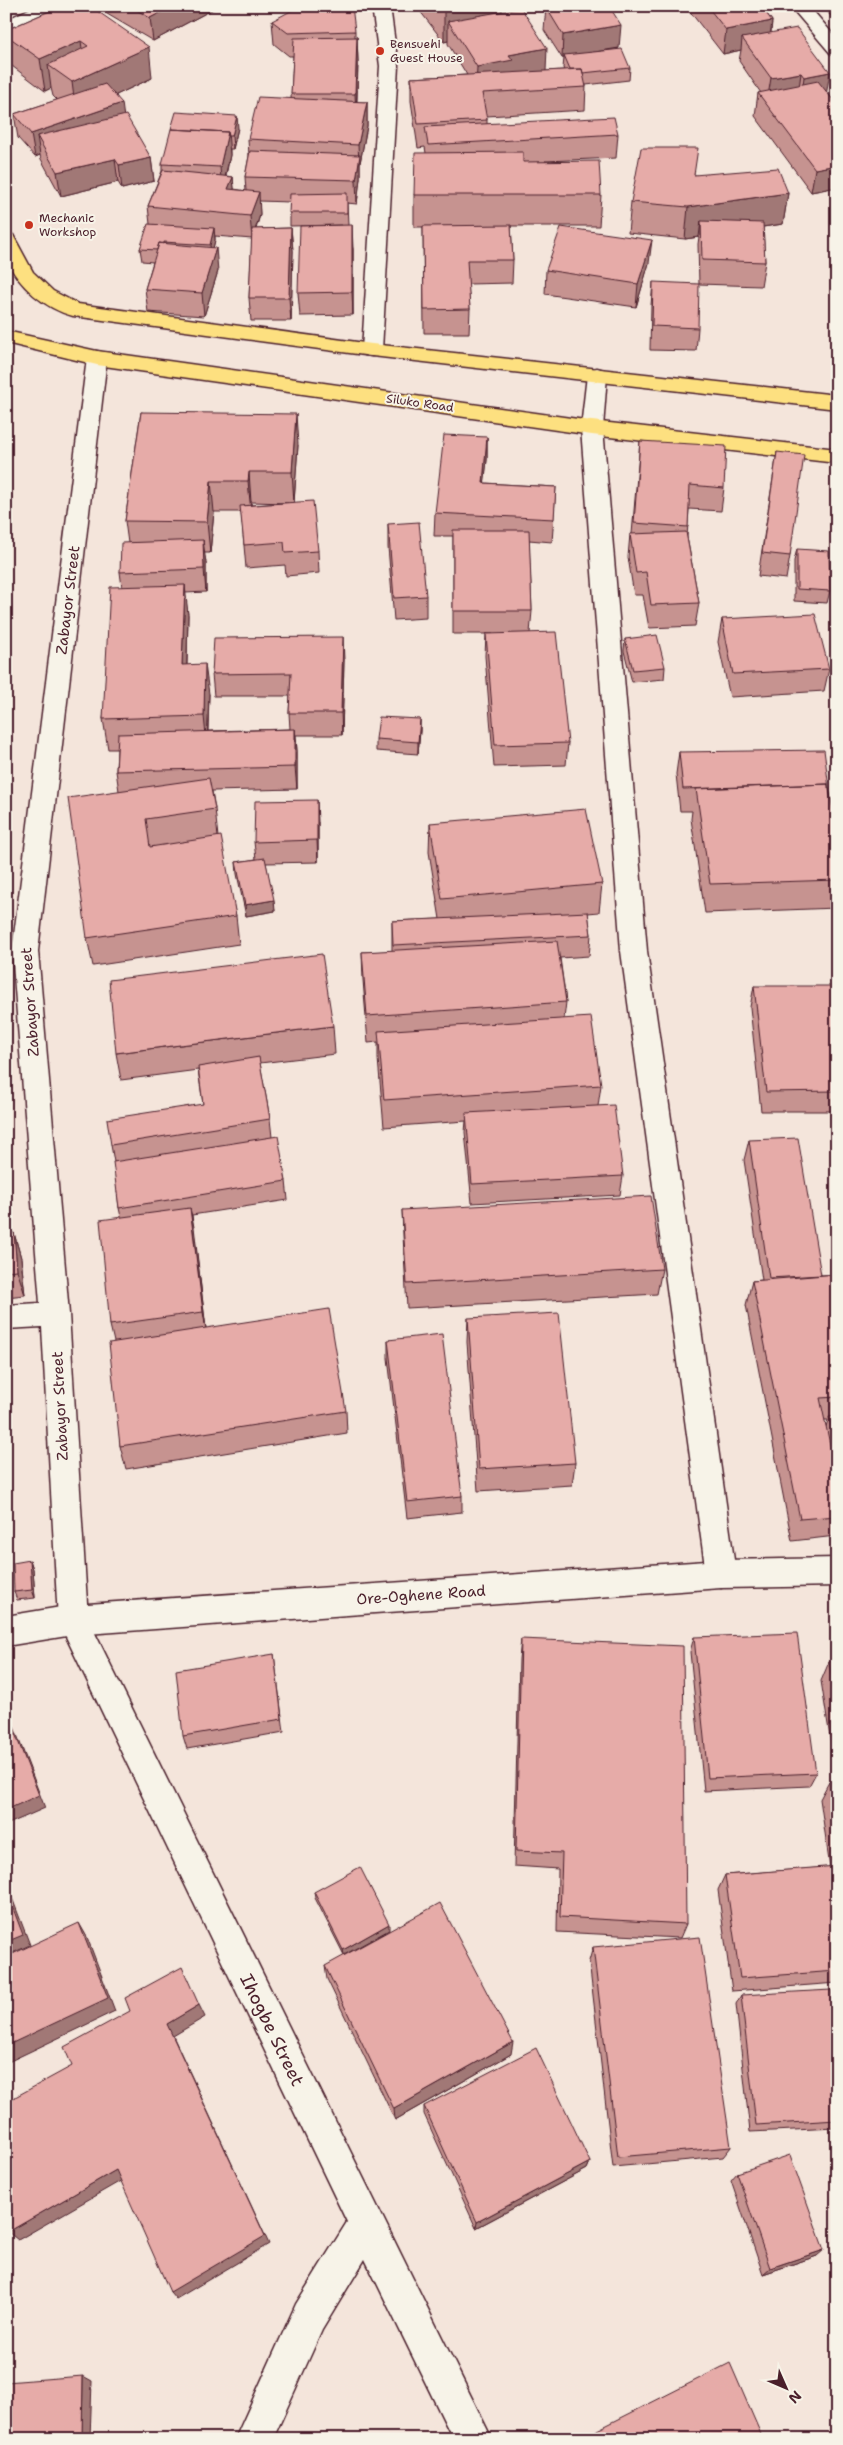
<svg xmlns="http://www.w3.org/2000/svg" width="843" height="2445" viewBox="0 0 843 2445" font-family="'Shantell Sans',sans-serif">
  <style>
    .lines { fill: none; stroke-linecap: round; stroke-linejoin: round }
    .street-casing { stroke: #4a1f2b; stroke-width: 3 }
    .secondary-casing { stroke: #4a1f2b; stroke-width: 3 }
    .primary-casing { stroke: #4a1f2b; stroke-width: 3 }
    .street { fill: #f7f3e8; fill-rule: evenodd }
    .secondary { fill: #f7f3e8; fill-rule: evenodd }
    .primary { fill: #fde080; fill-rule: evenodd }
    .wall { fill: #c69390; stroke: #4a1f2b; fill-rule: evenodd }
    .shaded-wall { fill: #a17876; stroke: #4a1f2b }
    .building { fill: #e6aba8; stroke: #4a1f2b }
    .poi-dot { fill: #c8321e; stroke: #f7f3e8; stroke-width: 2 }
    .labels { text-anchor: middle; stroke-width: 4; stroke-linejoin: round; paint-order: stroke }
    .far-poi-label { font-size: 12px; fill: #4a1f2b; stroke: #f7f3e8; text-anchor: start }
    .far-street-label { font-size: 12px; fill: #4a1f2b; stroke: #f7f3e8 }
    .street-label { font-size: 15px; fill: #4a1f2b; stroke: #f7f3e8 }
    .near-street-label { font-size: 18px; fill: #4a1f2b; stroke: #f7f3e8 }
  </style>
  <rect width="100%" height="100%" fill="#f4e5db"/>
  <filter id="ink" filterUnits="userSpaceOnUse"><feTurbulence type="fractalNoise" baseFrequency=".02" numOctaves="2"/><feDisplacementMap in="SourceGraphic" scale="10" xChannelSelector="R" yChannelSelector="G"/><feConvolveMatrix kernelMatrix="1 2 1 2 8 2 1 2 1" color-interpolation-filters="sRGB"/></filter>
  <g filter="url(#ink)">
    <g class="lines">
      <defs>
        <path id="street" d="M372,6H390L398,66L382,350L379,355L372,356L365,355L362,350L380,66Z
          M790,6H809L837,39V55L831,54Z
          M97,351L104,353L107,358L38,951L69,1314L88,1619L492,2439H453L365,2259L322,2330L273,2439H235L296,2304L347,2222L58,1620L42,1327L6,1329V1305L40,1303L12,951L87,358L90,353Z
          M597,368L604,370L607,375L603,428L647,951L736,1574L732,1584L721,1588L710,1584L706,1574L621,951L581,428L587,375L590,370Z"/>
        <path id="secondary" d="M35,6H58L55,10L6,32V20Z
          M837,1558V1586L721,1588L73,1635L6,1646V1616L73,1605L721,1560Z"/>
        <path id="primary" d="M6,233L13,235L33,272L53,291L78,304L372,344L837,395V409L372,356L73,316C46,309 18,286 7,260C4,253 6,241 6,233Z
          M6,331L97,351L592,421L837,449V463L592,435L97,365L6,343Z"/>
      </defs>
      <use href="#street" class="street-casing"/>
      <use href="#secondary" class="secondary-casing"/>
      <use href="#primary" class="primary-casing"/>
      <use href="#street" class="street"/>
      <use href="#secondary" class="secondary"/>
      <use href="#primary" class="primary"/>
    </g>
    <path class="wall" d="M61,6L152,78L116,95L124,116L151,158L154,181L122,189L118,182L61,196L41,159L40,155L35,157L18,138L14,114L57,100L53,96L51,88L45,91L8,63L6,53V30Z
      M101,6H219L153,41L102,11Z
      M416,6H502V11L546,71L564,70L563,68L564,58H562L544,30L546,7L619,48L605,51L630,68L629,80L586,85L585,110L487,116V124L618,134L616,158L545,161L601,195L599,226H511L513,260L512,283L468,284L470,309L469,333H424L423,227H414V195L426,153L425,147L418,148L411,101V78L467,75L448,44V41L444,42Z
      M688,6H761L772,21L771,33L827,92L837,105V187L811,192L755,116L758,93H761L739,61L741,50L723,54L688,9Z
      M823,6H837V23L823,7Z
      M272,21L355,31V37H357L358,61L357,102H367V126L360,163V178L357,204L347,203L348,225L353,249V315L300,316L298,293L341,225L290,226V202L259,201L260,215L256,229L291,228L293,251L291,321H251L249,298L252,239L215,236V240L213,248L218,271L204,316L148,312L145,289L153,262L142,261L140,249L150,224L148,206L162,171V164L238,128L233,149H230V155L226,176L233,177L234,189L246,191L245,177L249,156L248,139L291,98L293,56H289L274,44Z
      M695,175L788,193L783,224L763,227L765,262L761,286L699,284L698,244L699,237L685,239L628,233L631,202Z
      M649,263L636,307L545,294L546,270Z
      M653,282L698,328L696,351L650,350L651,305Z
      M141,412L298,445L294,502L318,551L319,573L286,576L285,565L246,568L241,512H214L210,553H204L206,563V592L185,593L188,615L187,665L209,694L208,731L290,729L289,713L290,696H214L212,674L344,660L342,735H296L297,751V789L212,791L215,809L218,837L236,916L239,944L93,966L87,938L119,791L116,771L117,749H108L103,719L122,587L120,572L128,543L125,521ZM251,502L288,503L251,505Z
      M487,437V460L484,483L556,487L552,542L529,540L532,611L530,633L568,743L566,765L494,767L485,656L486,634H493H453V536H434L435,513Z
      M640,441L724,488L721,511L689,509L687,537L699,603L695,626L649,628L643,595H634L628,557L630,534H632Z
      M777,452L790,556L786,579L758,576Z
      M388,524L426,596V618L394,620L388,547Z
      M797,549L830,591L827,603L794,601V561Z
      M722,619L829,669L824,691L730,697L718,642Z
      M625,639L665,667L664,679L632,682L624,651Z
      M420,719V731L418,754L376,751V739Z
      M679,752L829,788V789L837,830V908L705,913L691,819L692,811H680L676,774Z
      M318,822V862L266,863L275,911L246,916L237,874L236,862L256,859L254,842Z
      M430,823L602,884L599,912L588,913L591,935L589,956L560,958L566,1002L564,1019L601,1085L598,1106L623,1176L620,1195L472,1203L465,1132L466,1121L384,1127L378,1059V1042L368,1043L363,980L362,952L392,951V921L440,919L429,852Z
      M754,986L837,1011V1111H761L750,1007Z
      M333,1026L335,1054L260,1063L270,1119L272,1137L286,1181L288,1200L192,1215L206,1328L346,1411L347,1433L126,1469L120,1446L114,1342L110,1325L121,1217L119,1208L114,1162L111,1145L203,1104L198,1070L121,1080L116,1053Z
      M749,1140L821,1275L837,1274L836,1536L792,1541L746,1305L752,1281L762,1280L744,1160ZM824,1420H828L826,1427Z
      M6,1159L11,1233H14L21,1258L25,1295L6,1297Z
      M402,1210L662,1269L657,1294L407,1308L403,1235Z
      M468,1318L575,1463L572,1485L478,1491L467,1342Z
      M388,1340L462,1496V1512L407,1518L388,1358Z
      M30,1560L33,1569L35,1598L17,1600L14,1592Z
      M694,1637L816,1773L809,1786L704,1791L690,1652Z
      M521,1639L686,1924L680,1938L557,1932L558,1869L514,1866L519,1659Z
      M274,1654L284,1732L187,1749L183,1736Z
      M837,1661V1781L821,1681L829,1662Z
      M829,1782H837V1983L732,1991L718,1890L725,1875L830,1867L820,1799Z
      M314,1892L389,1930L344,1955L315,1898Z
      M593,1947L731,2147L723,2157L613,2167L589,1961Z
      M325,1966L511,2054L395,2120L327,1979Z
      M741,1995L837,2029V2128L750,2132L736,2004Z
      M424,2106L590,2162L587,2169L476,2228L424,2114Z
      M737,2173L817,2256L763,2274L731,2180Z
      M597,2430L763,2439H596L593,2433Z"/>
    <path class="shaded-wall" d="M173,6H219L153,41L150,18Z
      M463,6H502L501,29L448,21V41L444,42V11Z
      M772,21L769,44L742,38L741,50L723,54L726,30Z
      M621,25L619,48L565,57L564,55V58H562L563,35Z
      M357,37L358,61L356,117L355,94Z
      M81,41L85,72L48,65L51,88L45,91L40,59Z
      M149,47L152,78L76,114L72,82Z
      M547,48L546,71L476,91L477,67L509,55Z
      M830,72L826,96L801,100L804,77Z
      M801,73L798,96L767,102L771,78Z
      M367,102V126L360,163V178L357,204L356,180L359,162L358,145Z
      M122,103L125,126L37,136L40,155L35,157L31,134Z
      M237,116L238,128L233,149L232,136Z
      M228,132L230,155L222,191L220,167Z
      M151,158L154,181L122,189L119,165Z
      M115,159L118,182L61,196L57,172Z
      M837,165V187L811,192L815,169Z
      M233,177L235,200L228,189Z
      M259,192L260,215L252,239L250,216Z
      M788,193L783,224L701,236V221L699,237L685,239L688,207Z
      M352,225L353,249V315L352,292Z
      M214,228L215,240L211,257L210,245Z
      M291,228L293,251L291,321L289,298Z
      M652,240L649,263L636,307L638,284Z
      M216,248L218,271L204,316L202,293Z
      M296,414L298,445L294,503L292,472Z
      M487,437V460L482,506L483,483Z
      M249,472L251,502V512L248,481Z
      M211,481L214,512L210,553L207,522Z
      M203,540L206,563V592L204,569Z
      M185,585L188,615L186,695L182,665Z
      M343,637L344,660L342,735L341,713Z
      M205,664L209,694L207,746L204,716Z
      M420,719V731L418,754V742Z
      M295,729L297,751V789L295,767Z
      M317,800L318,822V862L317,840Z
      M274,900L275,911L246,916L245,905Z
      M6,1159L13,1259L6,1238Z
      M190,1208L194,1227L206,1330L203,1312Z
      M14,1233L21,1258L25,1295L17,1270Z
      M30,1560L33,1569L35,1598L32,1590Z
      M6,1706L45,1808L6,1825Z
      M6,1882L30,1945L6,1956Z
      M79,1923L87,1937L115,2011L6,2063V2046Z
      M389,1924V1930L344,1955L343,1950Z
      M199,2005L205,2017L173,2036L269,2244L176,2299L170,2292L167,2024Z
      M513,2042L511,2054L395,2120L394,2109Z
      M590,2162L587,2169L476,2228L477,2222Z
      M116,2170L124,2179L18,2240L8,2232Z
      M824,2250L817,2256L763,2274L770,2268Z
      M83,2376L92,2381L90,2439H82Z"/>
    <path class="building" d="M61,6H90L149,47L72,82L48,65L88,46L81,41L40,59L6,35V30Z
      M130,6H173L150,18Z
      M300,6H352L355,31L288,33L272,21Z
      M441,6H463L444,11Z
      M551,6H609L621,25L563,35L546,7Z
      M707,6H761L772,21L726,30Z
      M521,8L547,48L509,55L513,60L477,67L448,21Z
      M797,28L830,72L804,77L801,73L771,78L742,38Z
      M357,37L355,94H291L294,38Z
      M622,49L630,68L583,73L582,69H570L564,55Z
      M582,69L586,87L482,93L487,120L418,124L411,78Z
      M818,81L837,105V165L815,169L758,93Z
      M105,84L122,103L31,134L14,114Z
      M258,97L367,102L358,145L248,139Z
      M176,112L237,116L232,136H229L228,132L171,129Z
      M126,115L151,158L119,165L115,159L57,172L37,136Z
      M614,117L618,134L428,145L425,127Z
      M171,129L228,132L220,167L162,164Z
      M641,148H698L694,175L778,168L788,193L688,207L631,202Z
      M250,151L360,155L356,180L245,177Z
      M523,152V162L599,161L601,195H414L415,153Z
      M163,170L233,177L228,189L259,192L250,216L148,206Z
      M347,193V213H289L290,194Z
      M701,221L763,223L765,262L702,260Z
      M148,224L214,228L210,245L164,242V244L159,243L157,250L140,249Z
      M352,225V292L298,293L300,226Z
      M511,225L513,260H467L470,309L424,310L423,226Z
      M561,227L652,240L638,284L546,270Z
      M291,228L289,298H249L252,229Z
      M159,243L216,248L202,293L145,289Z
      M653,282L699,284L698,328L652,326Z
      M141,412L296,414L292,472H249L248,481H211L207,522L125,521Z
      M444,435L487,437L483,483L556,487L554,519L435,513Z
      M640,441L726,446L724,488L690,485L688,527L634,523Z
      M777,452L804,455L790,556L762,553Z
      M313,501L318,551L285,553L284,542L244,545L240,506Z
      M419,522L426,596L394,598L388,524Z
      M453,530H529L532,611H453Z
      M686,532L699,603L651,605L646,572L636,573L630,534Z
      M203,540L204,569L120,572L121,543Z
      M797,549L829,551L830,591L797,589Z
      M185,585L182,665L205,664L204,716L103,719L110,587Z
      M815,614L829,669L733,674L722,619Z
      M556,632L568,743L495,745L486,634Z
      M657,635L665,667L633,670L625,639Z
      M343,637L341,713H289L291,673L212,674L214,638Z
      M379,717L420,719L418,742L376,739Z
      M295,729V767L116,771L118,734Z
      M824,750L829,788H828V784L683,789L679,752Z
      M209,778L215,809L146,819L150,847L221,836L236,916L87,938L68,798Z
      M828,784L837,830V880L710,884L696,789Z
      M317,800V840L254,842L255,801Z
      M586,809L602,884L442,899L430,823Z
      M265,858L274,900L245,905L236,862Z
      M588,912L591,935L393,945L392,921Z
      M557,941L566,1002L367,1016L362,952Z
      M322,954L333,1026L116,1053L109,980Z
      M754,986H834L837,1011V1091L766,1092Z
      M591,1017L601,1085L384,1100L378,1031Z
      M259,1057L270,1119L111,1145L107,1119L203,1104L198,1067Z
      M614,1105L623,1176L472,1184L466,1113Z
      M278,1136L286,1181L119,1208L113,1162Z
      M798,1138L821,1275L769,1278L749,1140Z
      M651,1196L662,1269L407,1284L402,1210Z
      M190,1208L203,1312L110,1325L100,1220Z
      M14,1233L17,1270L6,1271V1234Z
      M837,1274V1397L820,1398L837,1477V1516L800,1519L752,1281Z
      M329,1309L346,1411L120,1446L109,1343Z
      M559,1313L575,1463L479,1469L468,1318Z
      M442,1334L462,1496L407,1502L388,1340Z
      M837,1416V1448L829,1417Z
      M30,1560L32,1590L14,1592L13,1563Z
      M797,1633L816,1773L708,1778L694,1637Z
      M521,1639L683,1646L686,1924L560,1917L562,1853L516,1851Z
      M274,1654L282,1719L183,1736L176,1670Z
      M837,1661V1707L829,1662Z
      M6,1710L39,1795L6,1810Z
      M829,1782H837V1832Z
      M837,1866V1971L740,1978L725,1875Z
      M360,1867L389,1924L343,1950L314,1892Z
      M6,1890L23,1935L6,1942Z
      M440,1903L513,2042L394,2109L325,1966Z
      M79,1923L108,1998L6,2046V1957Z
      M700,1937L731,2147L618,2157L593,1947Z
      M182,1967L199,2005L167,2024L265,2236L170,2292L116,2170L8,2232L6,2227V2102L72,2066L64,2047L130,2011L125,1998Z
      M831,1990L837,2029V2120L756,2125L741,1995Z
      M536,2048L590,2162L477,2222L424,2106Z
      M790,2155L824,2250L770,2268L737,2173Z
      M730,2363L763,2439H600L597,2430Z
      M83,2376L82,2439H6V2382Z"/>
  </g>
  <g class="poi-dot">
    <circle cx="380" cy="51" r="5"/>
    <circle cx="29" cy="225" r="5"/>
  </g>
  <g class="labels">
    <g class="far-poi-label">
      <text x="390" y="48">Bensuehi<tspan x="390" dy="14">Guest House</tspan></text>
      <text x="39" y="222">Mechanic<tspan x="39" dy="14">Workshop</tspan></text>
    </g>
    <g class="far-street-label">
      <text transform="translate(420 403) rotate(8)" y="4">Siluko Road</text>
    </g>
    <g class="street-label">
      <text transform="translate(68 600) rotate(-83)" y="5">Zabayor Street</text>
      <text transform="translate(30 1002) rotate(-94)" y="5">Zabayor Street</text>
      <text transform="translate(60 1406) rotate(-93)" y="5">Zabayor Street</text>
      <text transform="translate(421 1595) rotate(-4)" y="5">Ore-Oghene Road</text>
    </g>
    <g class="near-street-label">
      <text transform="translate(272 2030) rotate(64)" y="6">Ihogbe Street</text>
    </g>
  </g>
  <rect width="843" height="2445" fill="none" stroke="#f7f3e8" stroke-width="25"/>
  <rect x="12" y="12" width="818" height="2420" fill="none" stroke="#4a1f2b" stroke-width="2" filter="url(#ink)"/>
  <g transform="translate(786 2388) rotate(135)" stroke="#f7f3e8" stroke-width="4" paint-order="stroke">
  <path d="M0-4L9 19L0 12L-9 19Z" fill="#4a1f2b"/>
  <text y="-8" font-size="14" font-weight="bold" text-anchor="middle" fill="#4a1f2b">N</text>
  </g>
</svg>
